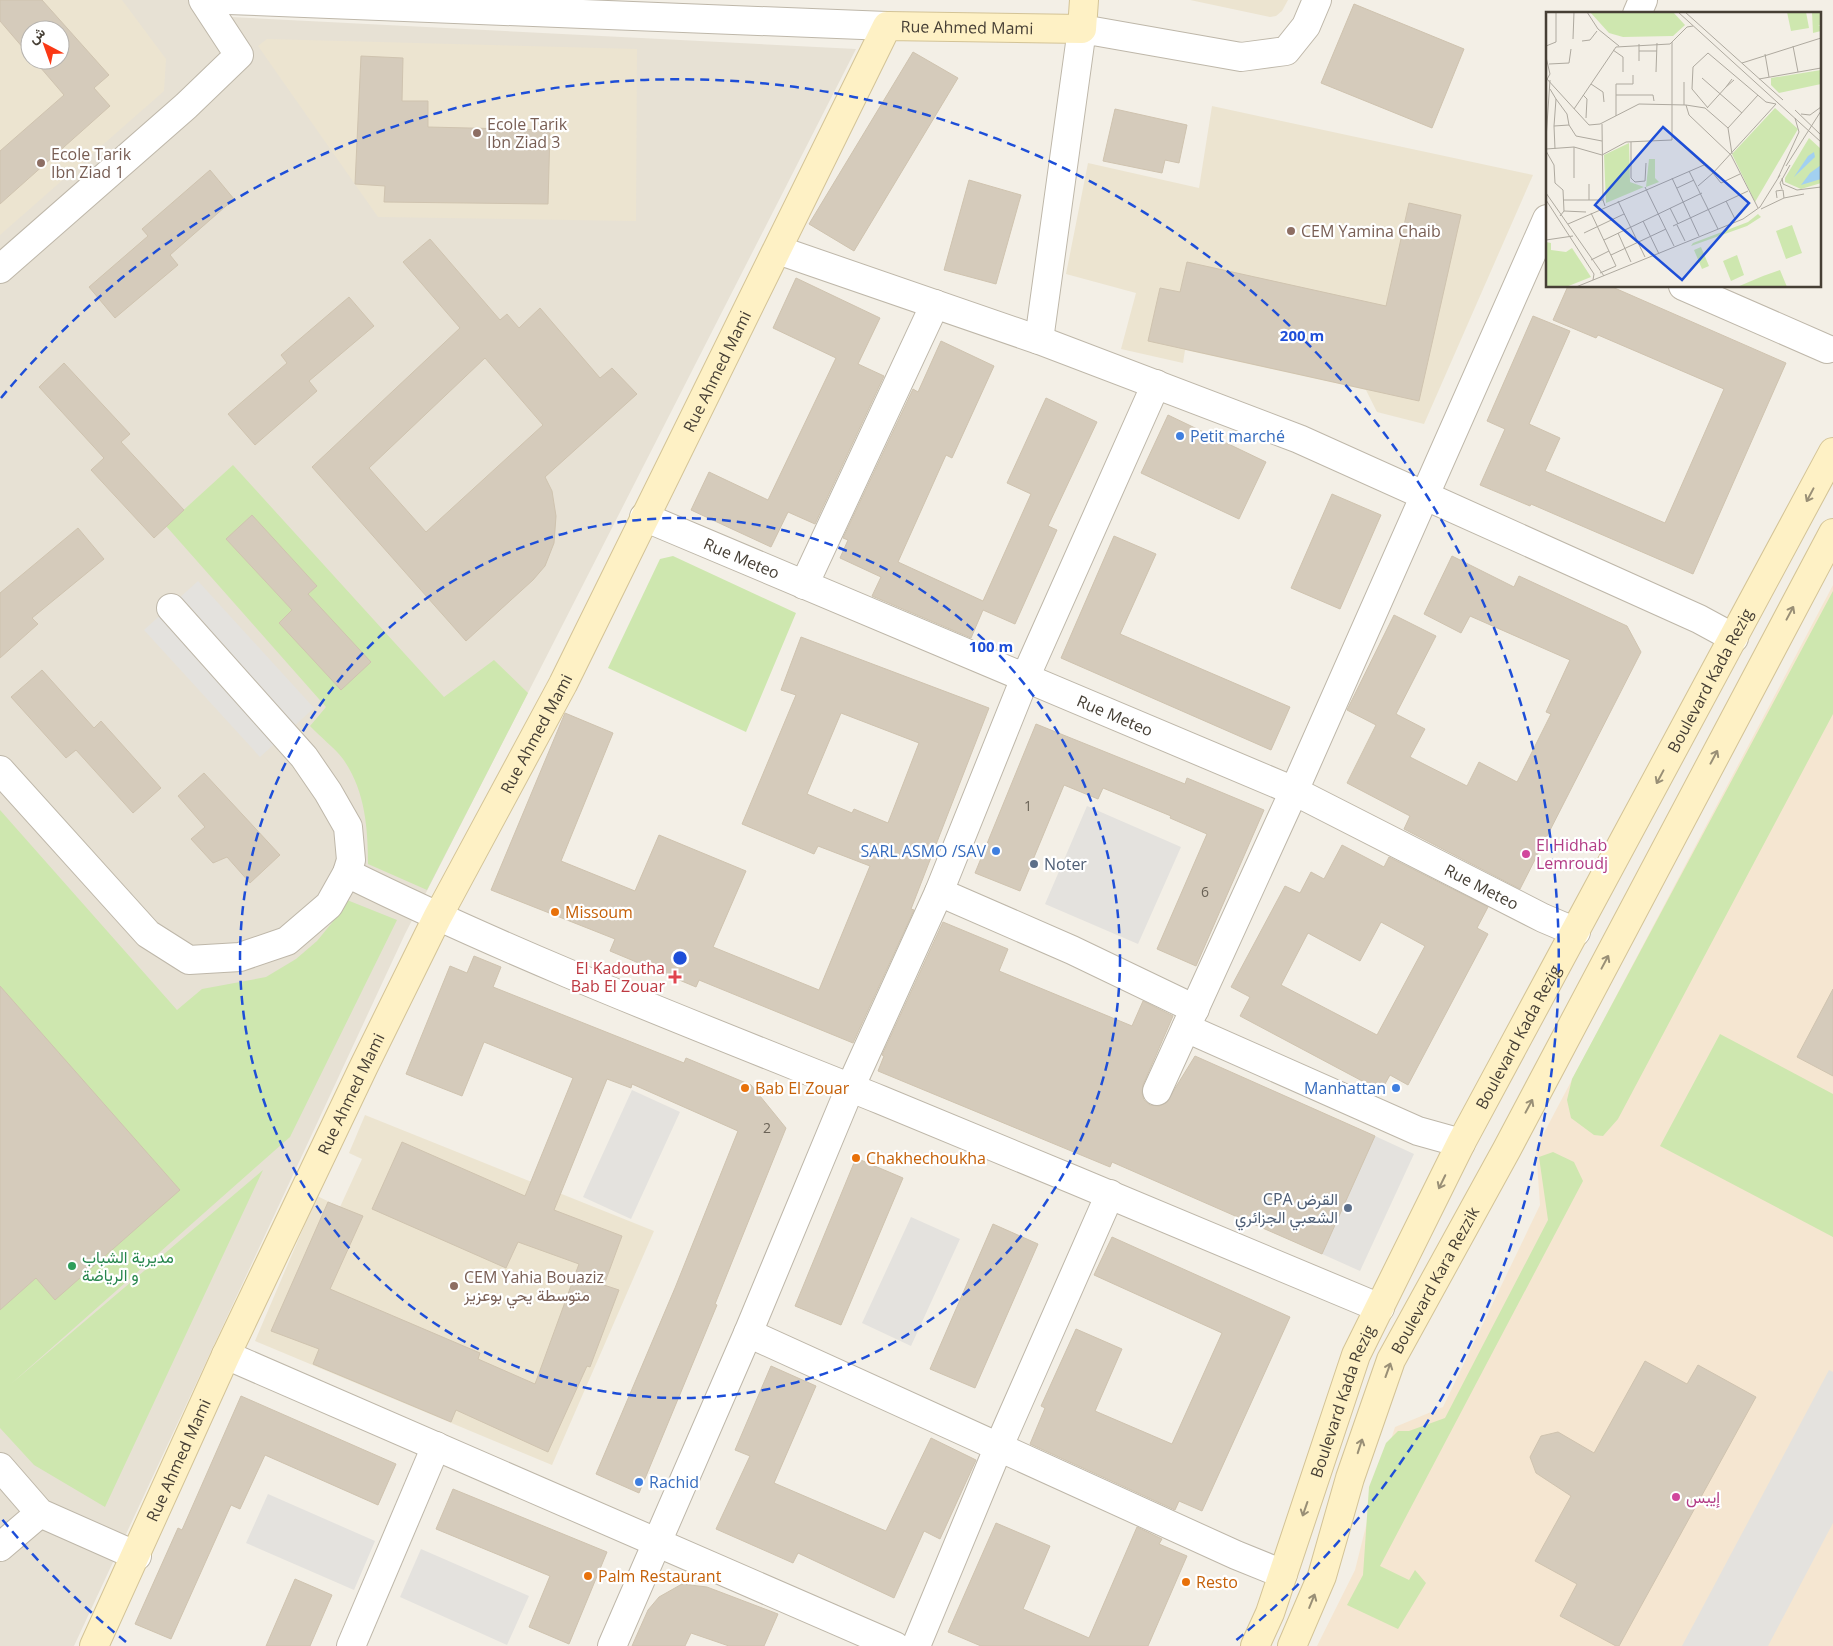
<svg xmlns="http://www.w3.org/2000/svg" width="1833" height="1646" viewBox="0 0 1833 1646" font-family="'Open Sans',Vazirmatn,sans-serif">
  <style>
    .residential { fill: #e7e1d4; fill-rule: evenodd }
    .commercial { fill: #f5e6d1 }
    .education { fill: #ece4d0; fill-rule: evenodd }
    .green { fill: #cee7af }
    .parking { fill: #e4e2de }
    .building { fill: #d5cbbb; stroke: #cfc3af; fill-rule: evenodd }
    .lines { fill: none; stroke-linecap: round; stroke-linejoin: round }
    .street-casing { stroke: #beb7a9; stroke-width: 30 }
    .secondary-casing { stroke: #d3c396; stroke-width: 30 }
    .street { stroke: #fff; stroke-width: 28 }
    .secondary { stroke: #fef1c5; stroke-width: 28 }
    .oneway { stroke: #998f76 }
    .ring { fill: none; stroke: #1d4ed8; stroke-width: 2.5; stroke-dasharray: 9 6 }
    .education-dot { fill: #8d6e63; stroke: #fff; stroke-width: 2 }
    .shop-dot { fill: #3f7fe0; stroke: #fff; stroke-width: 2 }
    .hotel-dot { fill: #d1479c; stroke: #fff; stroke-width: 2 }
    .service-dot { fill: #5c6f8a; stroke: #fff; stroke-width: 2 }
    .food-dot { fill: #e8710a; stroke: #fff; stroke-width: 2 }
    .health-dot { fill: #e0444e; stroke: #fff; stroke-width: 2 }
    .leisure-dot { fill: #2e9e5b; stroke: #fff; stroke-width: 2 }
    .labels { text-anchor: middle; stroke-width: 4.5; stroke-linejoin: round; paint-order: stroke }
    .number-label { font-size: 14px; fill: #6a6256 }
    .street-label { font-size: 16px; fill: #463f35; stroke: #fff }
    .education-label { font-size: 16px; fill: #785e54; stroke: #fff; text-anchor: start }
    .shop-label { font-size: 16px; fill: #366cbe; stroke: #fff; text-anchor: start }
    .hotel-label { font-size: 16px; fill: #b23c85; stroke: #fff; text-anchor: start }
    .service-label { font-size: 16px; fill: #4e5e75; stroke: #fff; text-anchor: start }
    .food-label { font-size: 16px; fill: #c56008; stroke: #fff; text-anchor: start }
    .health-label { font-size: 16px; fill: #be3a42; stroke: #fff; text-anchor: end }
    .leisure-label { font-size: 16px; fill: #27864d; stroke: #fff; text-anchor: start }
    .inset-road { fill: none; stroke: #aea99f; stroke-width: 1 }
    .view { fill: #1d4ed8; fill-opacity: 0.15; stroke: #1d4ed8; stroke-width: 2.5 }
    .inset-edge { fill: none; stroke: #463f35; stroke-width: 2.5 }
    .centre { fill: #1d4ed8; stroke: #fff; stroke-width: 2.5 }
    .ring-label { font-size: 15px; text-anchor: middle; font-weight: bold; fill: #1d4ed8; stroke: #fff; stroke-width: 4.5; stroke-linejoin: round; paint-order: stroke }
  </style>
  <rect width="100%" height="100%" fill="#f3efe6"/>
  <path class="residential" d="M0,0H217L231,17L856,49L405,934L74,1646H0ZM30,30H60V60H30Z"/>
  <path class="commercial" d="M1833,585V1646H1317L1355,1570L1375,1490L1395,1427L1443,1407L1540,1205L1536,1148Z"/>
  <path class="education" d="M0,0H122L166,59L164,91L0,235ZM30,30H60V60H30Z
    M1190,0H1288L1282,11L1276,16L1270,17Z
    M267,39L637,49L636,221L378,217L258,46Z
    M1212,106L1533,175L1424,424L1377,412L1366,390L1185,350L1183,363L1121,349L1136,293L1066,274L1088,163L1199,188Z
    M365,1115L654,1231L552,1465L255,1341L317,1196L340,1207L362,1159L349,1153Z"/>
  <path class="green" d="M233,465L444,697L494,660L528,693L427,890L368,864C368,828 365,790 343,759C334,747 320,737 310,726L326,707L166,526Z
    M673,556L796,613L746,732L608,668L660,559Z
    M1833,591V714L1618,1119L1603,1136L1594,1135L1571,1118L1567,1100L1572,1079Z
    M0,810L177,1010L202,989L266,977L296,959L317,941L335,919L347,900L397,920L290,1137L12,1383L263,1170L105,1507L34,1465L0,1428Z
    M1720,1034L1833,1094V1237L1660,1146Z
    M1553,1152L1574,1162L1583,1181L1380,1566L1409,1580L1415,1570L1426,1583L1398,1629L1347,1605L1363,1575L1369,1487L1386,1443L1398,1431H1409L1445,1418L1548,1220L1539,1157Z"/>
  <path class="parking" d="M198,581L314,708L260,757L144,630Z
    M1087,806L1181,847L1138,944L1045,904Z
    M632,1090L680,1112L631,1219L583,1197Z
    M1375,1136L1414,1154L1360,1271L1322,1254Z
    M911,1217L960,1239L911,1346L862,1323Z
    M1829,1370L1833,1372V1523L1768,1646H1682Z
    M268,1494L375,1541L354,1590L246,1543Z
    M421,1549L529,1596L507,1645L400,1597Z"/>
  <path class="building" d="M0,0H42L109,75L94,88L110,106L0,204V151L64,95L34,60H60V30H30V56L0,21Z
    M1354,4L1464,49L1432,128L1321,83Z
    M913,52L958,78L854,251L809,224Z
    M361,56L403,58L402,101H428V127L550,130L548,204L384,202L385,186L355,184Z
    M1115,109L1187,125L1179,163L1165,160L1162,173L1103,161Z
    M210,170L234,199L170,255L178,265L115,318L89,287L148,236L142,229Z
    M969,180L1021,195L996,284L944,270Z
    M1409,203L1461,215L1419,401L1148,341L1160,288L1180,292L1187,262L1386,306Z
    M430,239L500,320L507,314L519,328L540,308L600,378L612,368L637,394L545,477L552,491L556,516L554,543L545,566L533,580L466,641L312,467L460,328L403,262ZM485,358L543,425L426,532L369,468Z
    M796,278L880,318L858,364L884,376L815,524L788,512L771,547L691,510L709,472L768,500L836,358L773,328Z
    M1568,286H1610L1786,363L1693,574L1531,504L1530,506L1480,485L1505,429L1487,421L1533,316L1570,331L1529,424L1560,438L1545,471L1665,523L1724,389L1598,335L1596,338L1553,320Z
    M349,297L374,326L309,381L317,391L255,445L228,414L287,363L281,355Z
    M941,341L994,366L952,458L946,455L898,562L983,601L1031,494L1007,483L1046,398L1097,422L1048,526L1057,530L1015,624L983,610L971,638L872,596L881,577L840,558L848,540L843,538L913,389L918,392Z
    M64,363L130,434L121,442L184,510L154,538L91,470L104,458L39,387Z
    M1168,415L1266,462L1239,519L1141,473Z
    M1332,494L1381,515L1340,609L1291,588Z
    M252,515L317,586L308,594L371,662L341,690L279,623L292,610L226,539Z
    M78,528L104,559L32,618L38,624L0,658V593Z
    M1114,536L1156,554L1120,634L1290,707L1271,750L1061,658Z
    M1452,556L1514,587L1519,576L1627,626L1641,652L1520,889L1404,829L1410,816L1347,783L1376,725L1347,710L1394,615L1436,636L1396,714L1425,729L1410,757L1467,786L1479,762L1517,782L1551,714L1546,712L1570,660L1470,616L1461,633L1424,614Z
    M801,637L989,708L911,909L914,910L853,1043L699,980L696,987L610,951L615,939L491,890L565,713L613,733L561,861L635,891L659,835L746,871L713,947L819,990L870,866L818,846L814,854L742,824L796,695L781,690ZM841,713L919,743L888,823L854,809L852,813L807,794Z
    M42,670L94,728L101,721L161,788L133,813L76,750L66,758L11,697Z
    M1036,724L1185,784L1187,778L1264,810L1196,966L1157,949L1207,834L1170,818L1171,816L1103,788L1098,799L1064,785L1020,891L975,873Z
    M204,773L280,855L250,883L227,857L213,863L191,839L205,827L178,796Z
    M1342,845L1384,867L1389,857L1488,907L1477,928L1488,934L1408,1085L1390,1075L1381,1091L1240,1016L1250,997L1231,987L1285,886L1300,893L1311,872L1324,879ZM1381,922L1425,946L1377,1035L1281,985L1308,933L1360,961Z
    M943,922L1008,949L999,971L1132,1026L1143,1001L1173,1016L1143,1085L1142,1093L1144,1100L1150,1105L1159,1106L1166,1103L1195,1056L1375,1136L1322,1254L1112,1162L1110,1167L878,1071L884,1056L882,1055Z
    M474,956L501,967L493,987L684,1063L686,1058L751,1085L786,1128L715,1304L717,1305L639,1493L596,1474L675,1288L738,1131L632,1084L631,1088L607,1079L554,1210L622,1236L604,1285L619,1290L590,1367L587,1366L548,1452L456,1410L451,1422L313,1364L319,1349L271,1331L328,1202L363,1216L330,1289L480,1353L478,1359L535,1384L579,1264L518,1242L506,1268L372,1209L402,1142L525,1196L573,1078L484,1042L462,1096L406,1074L450,966L467,973Z
    M0,986L180,1190L55,1300L36,1278L0,1310Z
    M1833,989V1076L1797,1057Z
    M856,1158L903,1178L841,1325L795,1306Z
    M993,1224L1038,1244L975,1388L930,1369Z
    M1112,1237L1290,1317L1202,1511L1179,1501L1175,1510L1030,1444L1045,1408L1041,1406L1076,1329L1122,1349L1095,1411L1172,1444L1222,1333L1094,1275Z
    M1645,1361L1687,1384L1698,1365L1756,1397L1619,1646H1616L1560,1616L1577,1584L1535,1561L1571,1496L1536,1473L1530,1457L1541,1436L1558,1432L1594,1453Z
    M771,1366L816,1386L774,1483L886,1531L931,1438L976,1460L940,1539L924,1531L894,1598L798,1553L793,1563L716,1529L750,1456L735,1450Z
    M241,1396L396,1464L378,1505L265,1455L240,1509L231,1505L171,1639L135,1624L178,1528L182,1530Z
    M453,1489L607,1552L569,1644L529,1627L550,1576L436,1529Z
    M996,1523L1050,1546L1023,1609L1089,1638L1137,1527L1162,1539L1159,1544L1187,1556L1148,1646H981L948,1632Z
    M295,1579L332,1595L310,1646H266Z
    M682,1584L707,1587L778,1614L764,1646H729L691,1633L685,1646H632L648,1610L659,1597Z"/>
  <g class="lines">
    <defs>
      <g id="street">
        <path d="M228,0L887,26"/>
        <path d="M1637,14L1643,0"/>
        <path d="M778,250L1039,340L1299,439L1699,619L1734,638"/>
        <path d="M0,269L186,106L239,55L203,0"/>
        <path d="M1683,286L1827,349"/>
        <path d="M1039,340L1082,29L1241,57L1286,51L1306,26L1317,0"/>
        <path id="s1" d="M644,517L1294,791L1543,918L1576,932"/>
        <path d="M804,585L935,304"/>
        <path d="M0,770L148,934L189,960L240,957L287,941L329,905L347,873L351,860L348,827L328,792L304,757L171,608"/>
        <path d="M347,873C521,959 702,1028 881,1100C1048,1168 1213,1239 1380,1308"/>
        <path d="M939,892L1072,950L1195,1009"/>
        <path d="M1186,1028L1418,1131L1461,1143"/>
        <path d="M1157,1091L1294,791L1547,219"/>
        <path d="M748,1333L1236,1555L1283,1574"/>
        <path d="M226,1355L895,1646"/>
        <path d="M0,1467L40,1513L137,1556"/>
        <path d="M0,1547L40,1513"/>
        <path d="M351,1646L436,1446"/>
        <path d="M612,1646L748,1333L850,1088L939,892L1025,678L1156,384"/>
        <path d="M916,1646L999,1446L1110,1194"/>
      </g>
      <g id="secondary">
        <path id="s2" d="M94,1646L226,1355L364,1066L437,918L563,684L887,26L1082,29L1084,0"/>
        <path id="s3" d="M1255,1646L1270,1613L1356,1355L1461,1143L1833,452"/>
        <path id="s4" d="M1292,1646L1322,1576L1350,1478L1391,1360L1507,1149L1833,533"/>
      </g>
    </defs>
    <use href="#street" class="street-casing"/>
    <use href="#secondary" class="secondary-casing"/>
    <use href="#street" class="street"/>
    <use href="#secondary" class="secondary"/>
  </g>
  <defs><path id="oneway-shaft" d="M-6 0H5M1.5-3L5.5 0L1.5 3" fill="none" stroke-width="1.6" stroke-linecap="round" stroke-linejoin="round" transform="scale(1.25)"/></defs>
  <g class="oneway">
    <use href="#oneway-shaft" transform="translate(1810 495) rotate(118)"/>
    <use href="#oneway-shaft" transform="translate(1790 613) rotate(-62)"/>
    <use href="#oneway-shaft" transform="translate(1714 757) rotate(-62)"/>
    <use href="#oneway-shaft" transform="translate(1660 777) rotate(118)"/>
    <use href="#oneway-shaft" transform="translate(1605 962) rotate(-62)"/>
    <use href="#oneway-shaft" transform="translate(1529 1106) rotate(-62)"/>
    <use href="#oneway-shaft" transform="translate(1442 1182) rotate(116)"/>
    <use href="#oneway-shaft" transform="translate(1388 1370) rotate(-70)"/>
    <use href="#oneway-shaft" transform="translate(1360 1446) rotate(-72)"/>
    <use href="#oneway-shaft" transform="translate(1305 1509) rotate(109)"/>
    <use href="#oneway-shaft" transform="translate(1312 1601) rotate(-68)"/>
  </g>
  <g class="ring">
    <circle cx="680" cy="958" r="440"/>
    <path d="M126 1642A880 880 0 0 1 1 1518M1 398A880 880 0 1 1 1234 1642"/>
  </g>
  <g class="education-dot">
    <circle cx="477" cy="133" r="5"/>
    <circle cx="41" cy="163" r="5"/>
    <circle cx="1291" cy="231" r="5"/>
    <circle cx="454" cy="1286" r="5"/>
  </g>
  <g class="shop-dot">
    <circle cx="1180" cy="436" r="5"/>
    <circle cx="996" cy="851" r="5"/>
    <circle cx="1396" cy="1088" r="5"/>
    <circle cx="639" cy="1482" r="5"/>
  </g>
  <g class="hotel-dot">
    <circle cx="1526" cy="854" r="5"/>
    <circle cx="1676" cy="1497" r="5"/>
  </g>
  <g class="service-dot">
    <circle cx="1034" cy="864" r="5"/>
    <circle cx="1348" cy="1208" r="5"/>
  </g>
  <g class="food-dot">
    <circle cx="555" cy="912" r="5"/>
    <circle cx="745" cy="1088" r="5"/>
    <circle cx="856" cy="1158" r="5"/>
    <circle cx="588" cy="1576" r="5"/>
    <circle cx="1186" cy="1582" r="5"/>
  </g>
  <path class="health-dot" d="M672.5 969.5h5v5h5v5h-5v5h-5v-5h-5v-5h5z"/>
  <circle class="leisure-dot" cx="72" cy="1266" r="5"/>
  <g class="labels">
    <g class="number-label">
      <text x="1028" y="811">1</text>
      <text x="1205" y="897">6</text>
      <text x="767" y="1133">2</text>
    </g>
    <g class="street-label">
      <text dy="6" stroke="none"><textPath href="#s2" startOffset="1884">Rue Ahmed Mami</textPath></text>
      <text dy="6" stroke="none"><textPath href="#s2" startOffset="1419">Rue Ahmed Mami</textPath></text>
      <text dy="6" stroke="none"><textPath href="#s1" startOffset="106">Rue Meteo</textPath></text>
      <text dy="6" stroke="none"><textPath href="#s3" startOffset="1070">Boulevard Kada Rezig</textPath></text>
      <text dy="6" stroke="none"><textPath href="#s1" startOffset="511">Rue Meteo</textPath></text>
      <text dy="6" stroke="none"><textPath href="#s2" startOffset="1014">Rue Ahmed Mami</textPath></text>
      <text dy="6" stroke="none"><textPath href="#s1" startOffset="916">Rue Meteo</textPath></text>
      <text dy="6" stroke="none"><textPath href="#s3" startOffset="665">Boulevard Kada Rezig</textPath></text>
      <text dy="6" stroke="none"><textPath href="#s2" startOffset="609">Rue Ahmed Mami</textPath></text>
      <text dy="6" stroke="none"><textPath href="#s4" startOffset="394">Boulevard Kara Rezzik</textPath></text>
      <text dy="6" stroke="none"><textPath href="#s3" startOffset="260">Boulevard Kada Rezig</textPath></text>
      <text dy="6" stroke="none"><textPath href="#s2" startOffset="204">Rue Ahmed Mami</textPath></text>
    </g>
    <g class="education-label">
      <text x="487" y="130">Ecole Tarik<tspan x="487" dy="18">Ibn Ziad 3</tspan></text>
      <text x="51" y="160">Ecole Tarik<tspan x="51" dy="18">Ibn Ziad 1</tspan></text>
      <text x="1301" y="237">CEM Yamina Chaib</text>
      <text x="464" y="1283">CEM Yahia Bouaziz<tspan x="464" dy="18">متوسطة يحي بوعزيز</tspan></text>
    </g>
    <g class="shop-label">
      <text x="1190" y="442">Petit marché</text>
      <text x="986" y="857" text-anchor="end">SARL ASMO /SAV</text>
      <text x="1386" y="1094" text-anchor="end">Manhattan</text>
      <text x="649" y="1488">Rachid</text>
    </g>
    <g class="hotel-label">
      <text x="1536" y="851">El Hidhab<tspan x="1536" dy="18">Lemroudj</tspan></text>
      <text x="1686" y="1503">إيبس</text>
    </g>
    <g class="service-label">
      <text x="1044" y="870">Noter</text>
      <text x="1338" y="1205" text-anchor="end">CPA القرض<tspan x="1338" dy="18">الشعبي الجزائري</tspan></text>
    </g>
    <g class="food-label">
      <text x="565" y="918">Missoum</text>
      <text x="755" y="1094">Bab El Zouar</text>
      <text x="866" y="1164">Chakhechoukha</text>
      <text x="598" y="1582">Palm Restaurant</text>
      <text x="1196" y="1588">Resto</text>
    </g>
    <g class="health-label">
      <text x="665" y="974">El Kadoutha<tspan x="665" dy="18">Bab El Zouar</tspan></text>
    </g>
    <g class="leisure-label">
      <text x="82" y="1263">مديرية الشباب<tspan x="82" dy="18">و الرياضة</tspan></text>
    </g>
  </g>
  <g transform="translate(1546 12)">
    <rect width="275" height="275" fill="#f3efe6"/>
    <path d="M44,0H127L139,13L127,24L77,25L63,21ZM241,0H260L263,16L245,19ZM266,0H275V13L272,14H275V19L267,21ZM275,58V72L233,81L225,73V66ZM229,96L252,117L209,190L186,142ZM263,126L275,137V171L255,177L239,170V166ZM83,131L84,170L98,175L60,191L58,143ZM103,147H109V166L113,170L100,175ZM212,202L215,205L201,214L145,234L147,231L202,210ZM246,213L256,241L240,247L230,219ZM0,230L5,231V238L20,240L26,236L45,265L20,275H0ZM155,235L163,254L156,257L148,238ZM191,243L198,263L185,269L177,249ZM234,258L241,275H191L217,264Z" fill="#cee7af"/>
    <path d="M268,140L269,145L248,165L262,144ZM275,153V167L255,173L264,161Z" fill="#a2d0f0"/>
    <path class="inset-road" d="M41,0L52,17L73,34M132,0L275,130M139,0L237,88M27,27L28,0M36,29L44,28L51,19M0,34L10,30V0M247,34L252,60M67,38L77,45V60M93,39H111M219,42L223,65M0,45L4,62L0,69M93,49V32M196,51L275,26M3,52L23,51L25,37M110,60L111,31M0,66L43,113L54,112L93,92L140,93L143,103L185,143L212,196M156,66L196,101M186,67L180,75L188,68M213,67L275,56M45,72L57,80L58,90M4,77L10,87L8,114L23,113L30,124L56,129M37,83L41,87L40,106M70,83H107L108,89M10,87L21,102L23,113M138,93V70M140,93L159,96L182,116L186,142M161,96L180,75M162,96L146,77L147,55L162,41L220,90L230,92M28,97L70,35L124,32L141,15L147,14M249,98L275,123M255,102L264,103L275,95M70,104V72H87V63M56,112L57,188L59,194M8,114L9,137M182,116L212,83M126,124L167,161L230,92M0,127L4,68M85,130V166L89,170L99,169L100,151M0,137L28,135M0,139L8,153L9,171L17,178L18,199L14,204M240,154L275,99M143,159L172,217M28,166V135L56,143L80,130L126,128V30M126,166L153,224M232,166L253,120L249,106M236,166L237,172L251,178L275,175M152,174L167,161L175,171L194,162M99,175L128,234M131,176L148,168M236,177L234,171L244,153M0,181L58,264M238,186L258,182M0,188L48,262L47,268M17,188H57M43,188V172M72,189L99,245M180,189L189,207M124,196L132,212M215,197L238,186L237,178L230,179L231,186M18,199L40,200M45,201L70,254L54,261M97,209L113,242M22,212L158,153M131,213L139,229M127,214L202,179M38,221L78,202M72,221L85,250M0,228L27,224M58,228L156,181M65,243L120,217M45,248L63,239M30,275L197,207L214,195L234,163"/>
    <path class="view" d="M117,115L203,191L136,268L49,193Z"/>
    <rect width="275" height="275" class="inset-edge"/>
  </g>
  <circle cx="680" cy="958" r="8" class="centre"/>
  <g class="ring-label">
    <text x="1302" y="341">200 m</text>
    <text x="991" y="652">100 m</text>
  </g>
  <g transform="translate(45 45) rotate(319)"><circle r="24" fill="#ffffff" stroke="#b5b2ae"/>
  <path d="M0-4L9 19L0 12L-9 19Z" fill="#fa3916"/>
  <text y="-8" font-size="14" font-weight="bold" text-anchor="middle" fill="#463f35">ش</text>
  </g>
</svg>
